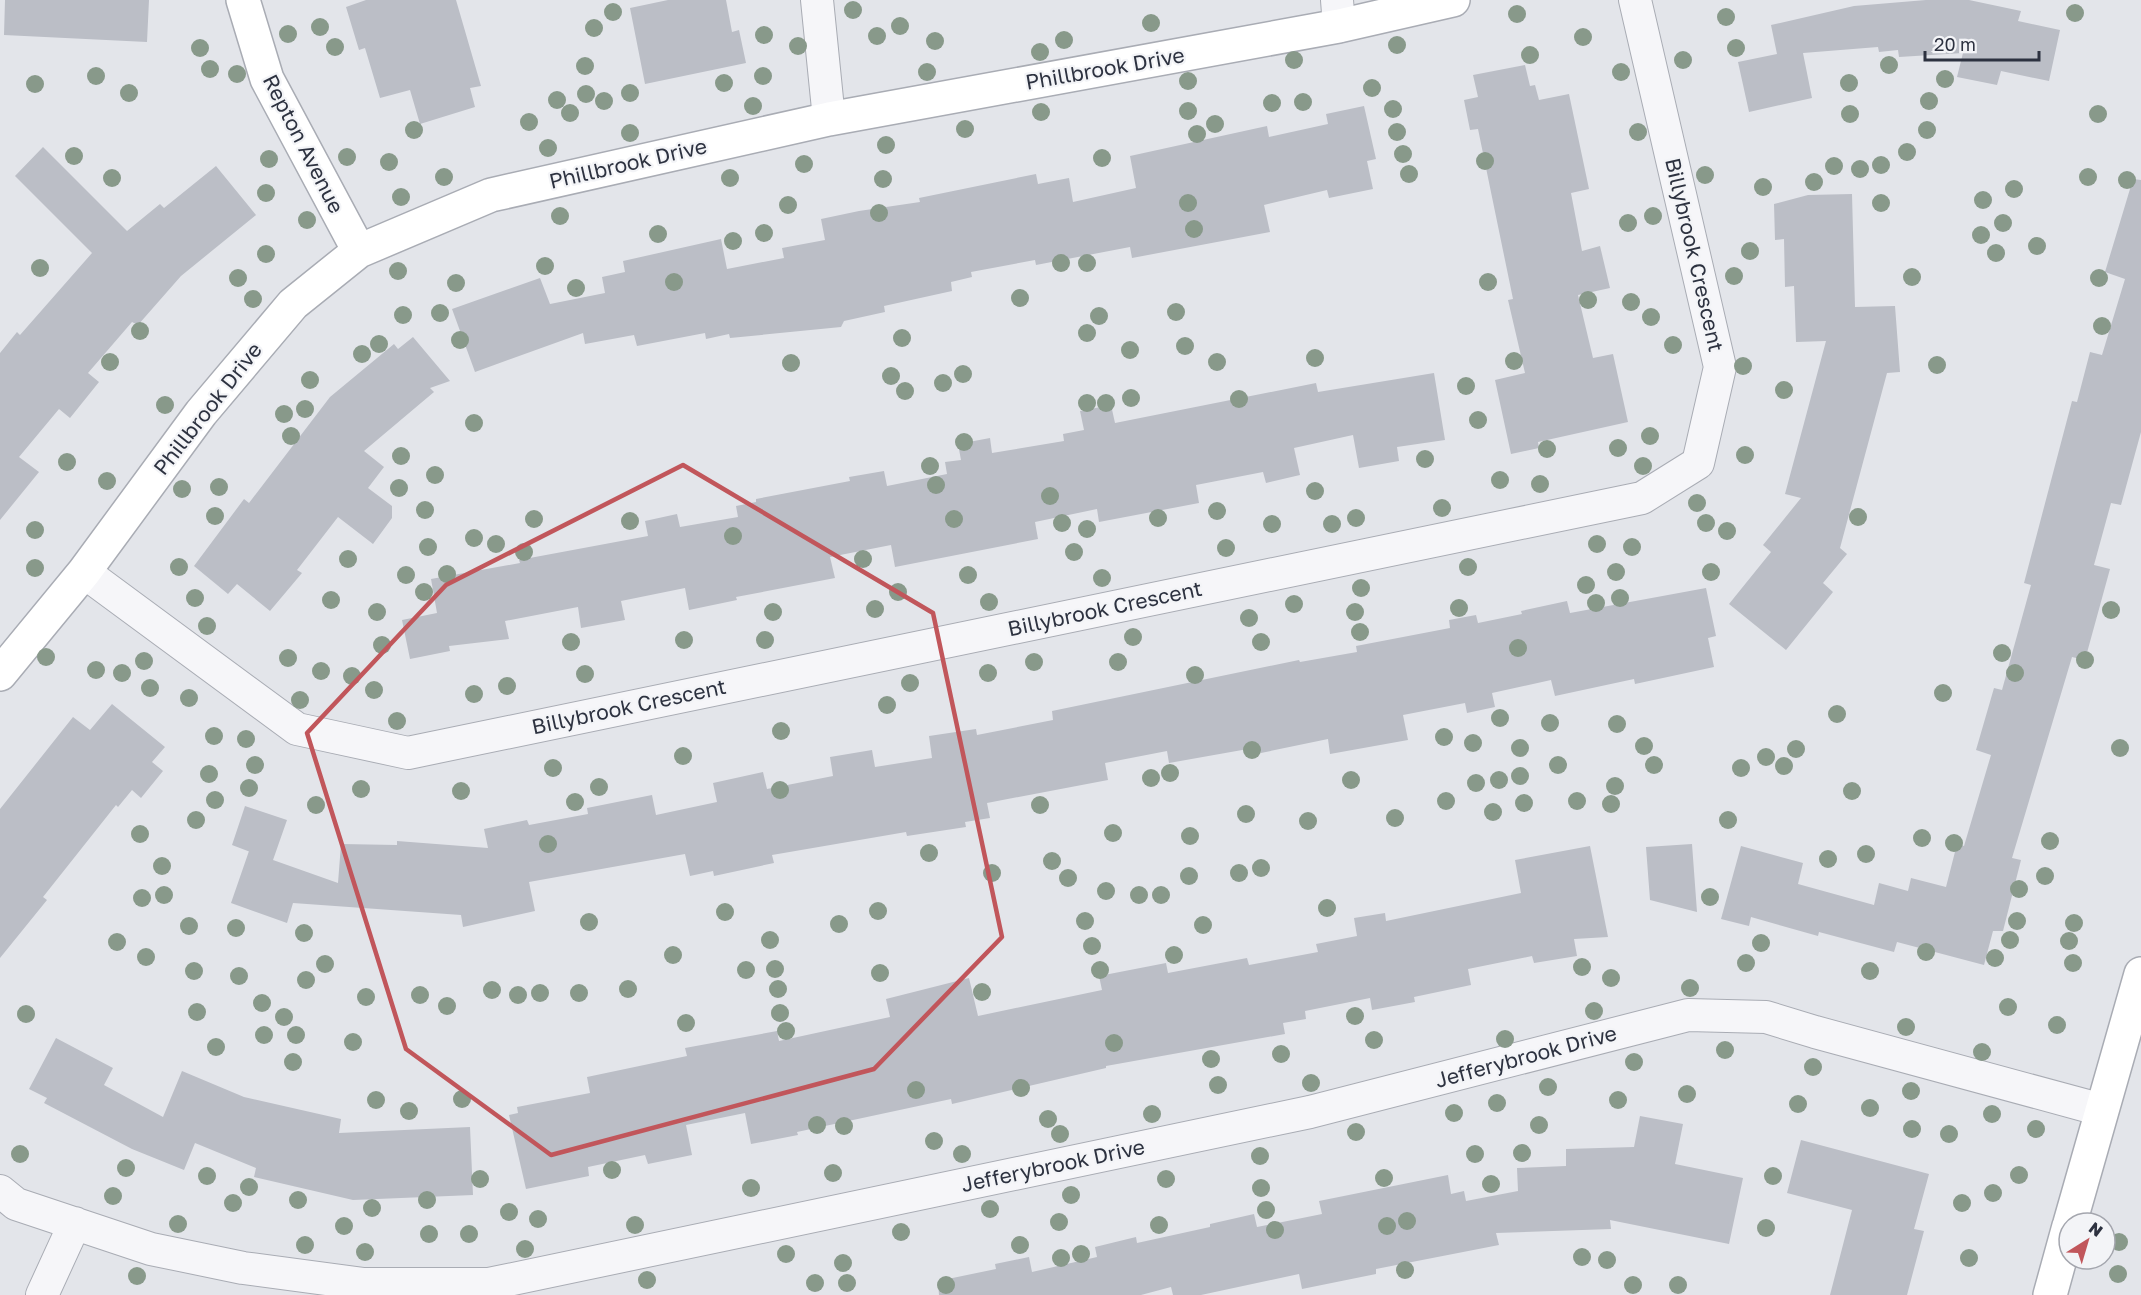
<svg xmlns="http://www.w3.org/2000/svg" width="2141" height="1295" viewBox="0 0 2141 1295" font-family="'Golos Text',sans-serif">
  <style>
    .building { fill: #bbbec6 }
    .lines { fill: none; stroke-linecap: round; stroke-linejoin: round }
    .street-casing { stroke: #a9acb4; stroke-width: 34 }
    .secondary-casing { stroke: #a9acb4; stroke-width: 36 }
    .street { stroke: #f6f6f9; stroke-width: 32 }
    .secondary { stroke: #fff; stroke-width: 33 }
    .tree { fill: #88998a }
    .marked { fill: none; stroke: #c1565b; stroke-width: 4.5; stroke-linejoin: round }
    .labels { text-anchor: middle; stroke-width: 4.5; stroke-linejoin: round; paint-order: stroke }
    .street-label { font-size: 21px; fill: #2d3240; stroke: #f3f4f7 }
  </style>
  <rect width="100%" height="100%" fill="#e3e5ea"/>
  <path class="building" d="M5,0H149L147,42L4,35Z
    M366,0H456L481,86L470,88L475,107L420,124L410,90L380,98L365,48L359,50L346,7Z
    M668,0H726L732,32L739,30L746,63L645,84L630,8Z
    M1926,0H1969L2021,11L2018,21L2060,30L2049,81L2001,71L1997,85L1957,77L1963,53L1899,57L1898,50L1879,52L1878,47L1803,53L1812,98L1749,112L1738,62L1777,54L1771,25L1854,6Z
    M1525,65L1530,86L1535,85L1539,100L1569,94L1589,189L1571,193L1582,251L1600,246L1610,288L1578,295L1593,358L1613,354L1628,422L1538,442L1539,448L1511,454L1495,380L1525,373L1508,300L1513,299L1478,129L1470,130L1464,100L1478,97L1473,75Z
    M1364,106L1376,159L1367,161L1373,189L1329,198L1327,190L1264,205L1270,232L1132,258L1130,247L1036,265L1035,260L971,272L972,277L951,282L952,291L884,306L885,312L844,321L841,327L730,338L729,334L706,339L705,333L637,346L634,335L585,344L583,333L475,372L452,309L540,278L550,304L605,293L602,277L625,272L623,261L721,239L727,269L784,258L782,248L825,240L821,219L859,211L920,202L919,198L1036,174L1038,184L1069,178L1073,202L1136,188L1130,156L1267,126L1269,137L1328,124L1326,114Z
    M43,147L127,231L160,204L164,208L216,166L256,215L181,276L138,325L132,322L88,373L99,382L70,418L59,409L19,457L39,472L0,520V353L17,332L20,335L92,253L15,176Z
    M2133,179L2141,180V432L2121,505L2111,503L2094,565L2110,569L2085,660L2072,657L2012,858L2021,860L2003,931H1993L1984,965L1897,942L1894,952L1819,932L1818,936L1751,917L1749,926L1721,919L1741,846L1803,863L1798,884L1874,905L1879,883L1908,891L1911,878L1946,887L1957,844L1964,846L1991,755L1976,750L1994,688L2002,690L2031,585L2024,583L2072,401L2077,402L2090,352L2102,355L2125,279L2105,272Z
    M1852,194L1855,307L1895,306L1900,372L1887,373L1840,548L1847,554L1823,583L1833,592L1786,650L1729,604L1771,552L1763,545L1801,498L1785,494L1826,341L1796,342L1794,286L1785,287L1784,239L1775,240L1774,204L1808,195Z
    M413,337L450,381L430,388L434,392L364,451L384,467L368,488L392,506V518L373,544L338,517L297,570L302,573L270,611L237,584L228,594L194,566L244,499L249,503L330,397L394,344L398,349Z
    M1434,373L1445,440L1397,447L1399,461L1359,468L1353,435L1294,448L1300,475L1266,483L1263,472L1196,485L1199,503L1099,522L1097,509L1035,522L1038,539L895,567L891,545L830,557L835,578L736,597L737,600L689,610L685,588L621,601L625,620L581,628L578,607L505,621L509,639L449,646L450,651L410,659L402,620L437,613L431,579L520,563L519,560L648,536L645,521L677,514L680,527L738,517L736,506L756,502V499L850,481L849,477L884,471L887,486L947,474L945,462L961,460L958,444L990,438L992,453L1064,441L1063,434L1084,430L1080,411L1111,405L1115,423L1316,383L1318,392Z
    M1706,588L1716,636L1708,638L1714,667L1635,684L1634,679L1555,696L1551,680L1492,693L1495,707L1467,713L1465,703L1403,715L1408,740L1330,754L1328,739L1261,753L1259,747L1169,763L1167,751L1105,763L1108,780L987,803L990,818L965,822L966,827L907,836L906,832L772,855L774,863L714,876L713,871L690,876L685,854L529,882L535,911L463,927L461,915L293,903L287,923L231,903L249,851L253,853L232,845L245,806L287,820L273,860L338,883L341,844L397,845V841L488,848L484,829L527,820L529,825L588,814L587,808L652,795L656,815L717,802L713,783L763,772L767,789L833,776L830,757L872,750L875,767L932,758L929,736L976,729L977,735L1053,720L1052,711L1299,660L1300,662L1357,652L1356,646L1450,628L1449,620L1476,615L1478,623L1522,614L1521,611L1567,601L1570,613Z
    M112,704L165,747L152,762L163,771L141,798L132,790L118,807L116,805L43,897L47,900L0,958V809L73,717L90,730Z
    M1692,844L1697,912L1650,900L1646,847Z
    M1590,846L1608,937L1574,939L1577,956L1534,963L1532,956L1468,969L1471,985L1414,997L1415,1002L1372,1010L1370,998L1305,1011L1306,1019L1283,1023L1285,1034L1106,1066V1068L952,1104L951,1099L797,1132L798,1135L751,1144L745,1113L686,1125L692,1155L648,1164L645,1155L588,1167L589,1176L526,1189L509,1115L518,1113L517,1107L590,1093L587,1077L687,1056L685,1048L777,1031L779,1041L890,1017L886,999L969,978L978,1016L1102,990L1099,976L1166,963L1168,973L1247,958L1249,965L1318,952L1316,944L1357,936L1354,918L1385,913L1386,921L1521,893L1515,860Z
    M56,1038L113,1068L104,1085L163,1117L182,1071L244,1097L341,1119L339,1133L470,1127L473,1195L353,1200L254,1177L256,1168L195,1143L184,1170L132,1149L44,1103L47,1098L29,1089Z
    M1640,1116L1683,1124L1675,1164L1743,1178L1729,1244L1610,1220L1611,1229L1496,1233L1499,1245L1376,1269V1274L1302,1289L1299,1274L1201,1295H1173L1171,1287L1141,1295H939L938,1281L996,1269L995,1264L1029,1257L1032,1272L1097,1257L1095,1247L1136,1237L1137,1243L1210,1227V1224L1254,1214L1257,1227L1322,1214L1319,1201L1448,1175L1451,1194L1464,1191L1466,1201L1518,1191L1517,1168L1566,1166V1149L1634,1147Z
    M1801,1140L1929,1174L1914,1229L1924,1231L1907,1295H1830L1852,1210L1787,1193Z"/>
  <g class="lines">
    <defs>
      <path id="street" d="M817,0L829,119
        M1337,0L1339,26
        M84,572L297,729L408,753L1642,498L1698,463L1720,367L1635,0
        M0,1191L16,1204L151,1249L243,1268L364,1284H489L1310,1112L1688,1015L1766,1017L1815,1032L2102,1110
        M42,1295L75,1223"/>
      <path id="secondary" d="M243,0L267,79L359,251
        M0,674L84,572L201,413L293,304L359,251L491,195L829,119L1339,26L1453,0
        M2070,1223L2141,974
        M2050,1295L2069,1226"/>
    </defs>
    <use href="#street" class="street-casing"/>
    <use href="#secondary" class="secondary-casing"/>
    <use href="#street" class="street"/>
    <use href="#secondary" class="secondary"/>
  </g>
  <g class="tree">
    <circle cx="853" cy="10" r="9"/>
    <circle cx="613" cy="12" r="9"/>
    <circle cx="2075" cy="13" r="9"/>
    <circle cx="1517" cy="14" r="9"/>
    <circle cx="1726" cy="17" r="9"/>
    <circle cx="1151" cy="23" r="9"/>
    <circle cx="900" cy="26" r="9"/>
    <circle cx="320" cy="27" r="9"/>
    <circle cx="594" cy="28" r="9"/>
    <circle cx="288" cy="34" r="9"/>
    <circle cx="764" cy="35" r="9"/>
    <circle cx="877" cy="36" r="9"/>
    <circle cx="1583" cy="37" r="9"/>
    <circle cx="1064" cy="40" r="9"/>
    <circle cx="935" cy="41" r="9"/>
    <circle cx="1397" cy="45" r="9"/>
    <circle cx="798" cy="46" r="9"/>
    <circle cx="335" cy="47" r="9"/>
    <circle cx="200" cy="48" r="9"/>
    <circle cx="1736" cy="48" r="9"/>
    <circle cx="1040" cy="52" r="9"/>
    <circle cx="1530" cy="55" r="9"/>
    <circle cx="1294" cy="60" r="9"/>
    <circle cx="1683" cy="60" r="9"/>
    <circle cx="1889" cy="65" r="9"/>
    <circle cx="585" cy="66" r="9"/>
    <circle cx="210" cy="69" r="9"/>
    <circle cx="927" cy="72" r="9"/>
    <circle cx="1621" cy="72" r="9"/>
    <circle cx="237" cy="74" r="9"/>
    <circle cx="96" cy="76" r="9"/>
    <circle cx="763" cy="76" r="9"/>
    <circle cx="1945" cy="79" r="9"/>
    <circle cx="1188" cy="81" r="9"/>
    <circle cx="724" cy="83" r="9"/>
    <circle cx="1849" cy="83" r="9"/>
    <circle cx="35" cy="84" r="9"/>
    <circle cx="1372" cy="88" r="9"/>
    <circle cx="129" cy="93" r="9"/>
    <circle cx="630" cy="93" r="9"/>
    <circle cx="586" cy="94" r="9"/>
    <circle cx="557" cy="100" r="9"/>
    <circle cx="604" cy="101" r="9"/>
    <circle cx="1929" cy="101" r="9"/>
    <circle cx="1303" cy="102" r="9"/>
    <circle cx="1272" cy="103" r="9"/>
    <circle cx="753" cy="106" r="9"/>
    <circle cx="1393" cy="109" r="9"/>
    <circle cx="1188" cy="111" r="9"/>
    <circle cx="1041" cy="112" r="9"/>
    <circle cx="570" cy="113" r="9"/>
    <circle cx="1850" cy="114" r="9"/>
    <circle cx="2098" cy="114" r="9"/>
    <circle cx="529" cy="122" r="9"/>
    <circle cx="1215" cy="124" r="9"/>
    <circle cx="965" cy="129" r="9"/>
    <circle cx="414" cy="130" r="9"/>
    <circle cx="1927" cy="130" r="9"/>
    <circle cx="1397" cy="132" r="9"/>
    <circle cx="1638" cy="132" r="9"/>
    <circle cx="630" cy="133" r="9"/>
    <circle cx="1197" cy="134" r="9"/>
    <circle cx="886" cy="145" r="9"/>
    <circle cx="548" cy="148" r="9"/>
    <circle cx="1907" cy="152" r="9"/>
    <circle cx="1403" cy="154" r="9"/>
    <circle cx="74" cy="156" r="9"/>
    <circle cx="347" cy="157" r="9"/>
    <circle cx="1102" cy="158" r="9"/>
    <circle cx="269" cy="159" r="9"/>
    <circle cx="1485" cy="161" r="9"/>
    <circle cx="389" cy="162" r="9"/>
    <circle cx="804" cy="164" r="9"/>
    <circle cx="1881" cy="165" r="9"/>
    <circle cx="1834" cy="166" r="9"/>
    <circle cx="1860" cy="169" r="9"/>
    <circle cx="1409" cy="174" r="9"/>
    <circle cx="1705" cy="175" r="9"/>
    <circle cx="444" cy="177" r="9"/>
    <circle cx="2088" cy="177" r="9"/>
    <circle cx="112" cy="178" r="9"/>
    <circle cx="730" cy="178" r="9"/>
    <circle cx="883" cy="179" r="9"/>
    <circle cx="2127" cy="180" r="9"/>
    <circle cx="1814" cy="182" r="9"/>
    <circle cx="1763" cy="187" r="9"/>
    <circle cx="2014" cy="189" r="9"/>
    <circle cx="266" cy="193" r="9"/>
    <circle cx="401" cy="197" r="9"/>
    <circle cx="1983" cy="200" r="9"/>
    <circle cx="1188" cy="203" r="9"/>
    <circle cx="1881" cy="203" r="9"/>
    <circle cx="788" cy="205" r="9"/>
    <circle cx="879" cy="213" r="9"/>
    <circle cx="560" cy="216" r="9"/>
    <circle cx="1653" cy="216" r="9"/>
    <circle cx="307" cy="220" r="9"/>
    <circle cx="1628" cy="223" r="9"/>
    <circle cx="2003" cy="223" r="9"/>
    <circle cx="1194" cy="229" r="9"/>
    <circle cx="764" cy="233" r="9"/>
    <circle cx="658" cy="234" r="9"/>
    <circle cx="1981" cy="235" r="9"/>
    <circle cx="733" cy="241" r="9"/>
    <circle cx="2037" cy="246" r="9"/>
    <circle cx="1750" cy="251" r="9"/>
    <circle cx="1996" cy="253" r="9"/>
    <circle cx="266" cy="254" r="9"/>
    <circle cx="1061" cy="263" r="9"/>
    <circle cx="1087" cy="263" r="9"/>
    <circle cx="545" cy="266" r="9"/>
    <circle cx="40" cy="268" r="9"/>
    <circle cx="398" cy="271" r="9"/>
    <circle cx="1734" cy="276" r="9"/>
    <circle cx="1912" cy="277" r="9"/>
    <circle cx="238" cy="278" r="9"/>
    <circle cx="2099" cy="278" r="9"/>
    <circle cx="674" cy="282" r="9"/>
    <circle cx="1488" cy="282" r="9"/>
    <circle cx="456" cy="283" r="9"/>
    <circle cx="576" cy="288" r="9"/>
    <circle cx="1020" cy="298" r="9"/>
    <circle cx="253" cy="299" r="9"/>
    <circle cx="1588" cy="300" r="9"/>
    <circle cx="1631" cy="302" r="9"/>
    <circle cx="1176" cy="312" r="9"/>
    <circle cx="440" cy="313" r="9"/>
    <circle cx="403" cy="315" r="9"/>
    <circle cx="1099" cy="316" r="9"/>
    <circle cx="1651" cy="317" r="9"/>
    <circle cx="2102" cy="326" r="9"/>
    <circle cx="140" cy="331" r="9"/>
    <circle cx="1087" cy="333" r="9"/>
    <circle cx="902" cy="338" r="9"/>
    <circle cx="460" cy="340" r="9"/>
    <circle cx="379" cy="344" r="9"/>
    <circle cx="1673" cy="345" r="9"/>
    <circle cx="1185" cy="346" r="9"/>
    <circle cx="1130" cy="350" r="9"/>
    <circle cx="362" cy="354" r="9"/>
    <circle cx="1315" cy="358" r="9"/>
    <circle cx="1514" cy="361" r="9"/>
    <circle cx="110" cy="362" r="9"/>
    <circle cx="1217" cy="362" r="9"/>
    <circle cx="791" cy="363" r="9"/>
    <circle cx="1937" cy="365" r="9"/>
    <circle cx="1743" cy="366" r="9"/>
    <circle cx="963" cy="374" r="9"/>
    <circle cx="891" cy="376" r="9"/>
    <circle cx="310" cy="380" r="9"/>
    <circle cx="943" cy="383" r="9"/>
    <circle cx="1466" cy="386" r="9"/>
    <circle cx="1784" cy="390" r="9"/>
    <circle cx="905" cy="391" r="9"/>
    <circle cx="1131" cy="398" r="9"/>
    <circle cx="1239" cy="399" r="9"/>
    <circle cx="1087" cy="403" r="9"/>
    <circle cx="1106" cy="403" r="9"/>
    <circle cx="165" cy="405" r="9"/>
    <circle cx="305" cy="409" r="9"/>
    <circle cx="284" cy="414" r="9"/>
    <circle cx="1478" cy="420" r="9"/>
    <circle cx="474" cy="423" r="9"/>
    <circle cx="291" cy="436" r="9"/>
    <circle cx="1650" cy="436" r="9"/>
    <circle cx="964" cy="442" r="9"/>
    <circle cx="1618" cy="448" r="9"/>
    <circle cx="1547" cy="449" r="9"/>
    <circle cx="1745" cy="455" r="9"/>
    <circle cx="401" cy="456" r="9"/>
    <circle cx="1425" cy="459" r="9"/>
    <circle cx="67" cy="462" r="9"/>
    <circle cx="930" cy="466" r="9"/>
    <circle cx="1643" cy="466" r="9"/>
    <circle cx="435" cy="475" r="9"/>
    <circle cx="1500" cy="480" r="9"/>
    <circle cx="107" cy="481" r="9"/>
    <circle cx="1540" cy="484" r="9"/>
    <circle cx="936" cy="485" r="9"/>
    <circle cx="219" cy="487" r="9"/>
    <circle cx="399" cy="488" r="9"/>
    <circle cx="182" cy="489" r="9"/>
    <circle cx="1315" cy="491" r="9"/>
    <circle cx="1050" cy="496" r="9"/>
    <circle cx="1697" cy="503" r="9"/>
    <circle cx="1442" cy="508" r="9"/>
    <circle cx="425" cy="510" r="9"/>
    <circle cx="1217" cy="511" r="9"/>
    <circle cx="215" cy="516" r="9"/>
    <circle cx="1858" cy="517" r="9"/>
    <circle cx="1158" cy="518" r="9"/>
    <circle cx="1356" cy="518" r="9"/>
    <circle cx="534" cy="519" r="9"/>
    <circle cx="954" cy="519" r="9"/>
    <circle cx="630" cy="521" r="9"/>
    <circle cx="1062" cy="523" r="9"/>
    <circle cx="1706" cy="523" r="9"/>
    <circle cx="1272" cy="524" r="9"/>
    <circle cx="1332" cy="524" r="9"/>
    <circle cx="1087" cy="529" r="9"/>
    <circle cx="35" cy="530" r="9"/>
    <circle cx="1727" cy="531" r="9"/>
    <circle cx="733" cy="536" r="9"/>
    <circle cx="474" cy="538" r="9"/>
    <circle cx="496" cy="544" r="9"/>
    <circle cx="1597" cy="544" r="9"/>
    <circle cx="428" cy="547" r="9"/>
    <circle cx="1632" cy="547" r="9"/>
    <circle cx="1226" cy="548" r="9"/>
    <circle cx="524" cy="552" r="9"/>
    <circle cx="1074" cy="552" r="9"/>
    <circle cx="348" cy="559" r="9"/>
    <circle cx="863" cy="559" r="9"/>
    <circle cx="179" cy="567" r="9"/>
    <circle cx="1468" cy="567" r="9"/>
    <circle cx="35" cy="568" r="9"/>
    <circle cx="1616" cy="572" r="9"/>
    <circle cx="1711" cy="572" r="9"/>
    <circle cx="447" cy="574" r="9"/>
    <circle cx="406" cy="575" r="9"/>
    <circle cx="968" cy="575" r="9"/>
    <circle cx="1102" cy="578" r="9"/>
    <circle cx="1586" cy="585" r="9"/>
    <circle cx="1361" cy="588" r="9"/>
    <circle cx="424" cy="592" r="9"/>
    <circle cx="898" cy="592" r="9"/>
    <circle cx="195" cy="598" r="9"/>
    <circle cx="1620" cy="598" r="9"/>
    <circle cx="331" cy="600" r="9"/>
    <circle cx="989" cy="602" r="9"/>
    <circle cx="1596" cy="603" r="9"/>
    <circle cx="1294" cy="604" r="9"/>
    <circle cx="1459" cy="608" r="9"/>
    <circle cx="875" cy="609" r="9"/>
    <circle cx="2111" cy="610" r="9"/>
    <circle cx="377" cy="612" r="9"/>
    <circle cx="773" cy="612" r="9"/>
    <circle cx="1355" cy="612" r="9"/>
    <circle cx="1249" cy="618" r="9"/>
    <circle cx="207" cy="626" r="9"/>
    <circle cx="1360" cy="632" r="9"/>
    <circle cx="1133" cy="637" r="9"/>
    <circle cx="684" cy="640" r="9"/>
    <circle cx="765" cy="640" r="9"/>
    <circle cx="571" cy="642" r="9"/>
    <circle cx="1261" cy="642" r="9"/>
    <circle cx="382" cy="645" r="9"/>
    <circle cx="1518" cy="648" r="9"/>
    <circle cx="2002" cy="653" r="9"/>
    <circle cx="46" cy="657" r="9"/>
    <circle cx="288" cy="658" r="9"/>
    <circle cx="2085" cy="660" r="9"/>
    <circle cx="144" cy="661" r="9"/>
    <circle cx="1034" cy="662" r="9"/>
    <circle cx="1118" cy="662" r="9"/>
    <circle cx="96" cy="670" r="9"/>
    <circle cx="321" cy="671" r="9"/>
    <circle cx="122" cy="673" r="9"/>
    <circle cx="988" cy="673" r="9"/>
    <circle cx="2015" cy="673" r="9"/>
    <circle cx="585" cy="674" r="9"/>
    <circle cx="1195" cy="675" r="9"/>
    <circle cx="352" cy="676" r="9"/>
    <circle cx="910" cy="683" r="9"/>
    <circle cx="507" cy="686" r="9"/>
    <circle cx="150" cy="688" r="9"/>
    <circle cx="374" cy="690" r="9"/>
    <circle cx="1943" cy="693" r="9"/>
    <circle cx="474" cy="694" r="9"/>
    <circle cx="189" cy="698" r="9"/>
    <circle cx="300" cy="700" r="9"/>
    <circle cx="887" cy="705" r="9"/>
    <circle cx="1837" cy="714" r="9"/>
    <circle cx="1500" cy="718" r="9"/>
    <circle cx="397" cy="721" r="9"/>
    <circle cx="1550" cy="723" r="9"/>
    <circle cx="1617" cy="724" r="9"/>
    <circle cx="781" cy="731" r="9"/>
    <circle cx="214" cy="736" r="9"/>
    <circle cx="1444" cy="737" r="9"/>
    <circle cx="246" cy="739" r="9"/>
    <circle cx="1473" cy="743" r="9"/>
    <circle cx="1644" cy="746" r="9"/>
    <circle cx="1520" cy="748" r="9"/>
    <circle cx="2120" cy="748" r="9"/>
    <circle cx="1796" cy="749" r="9"/>
    <circle cx="1252" cy="750" r="9"/>
    <circle cx="683" cy="756" r="9"/>
    <circle cx="1766" cy="757" r="9"/>
    <circle cx="255" cy="765" r="9"/>
    <circle cx="1558" cy="765" r="9"/>
    <circle cx="1654" cy="765" r="9"/>
    <circle cx="1784" cy="766" r="9"/>
    <circle cx="553" cy="768" r="9"/>
    <circle cx="1741" cy="768" r="9"/>
    <circle cx="1170" cy="773" r="9"/>
    <circle cx="209" cy="774" r="9"/>
    <circle cx="1520" cy="776" r="9"/>
    <circle cx="1151" cy="778" r="9"/>
    <circle cx="1351" cy="780" r="9"/>
    <circle cx="1499" cy="780" r="9"/>
    <circle cx="1476" cy="783" r="9"/>
    <circle cx="1615" cy="786" r="9"/>
    <circle cx="599" cy="787" r="9"/>
    <circle cx="249" cy="788" r="9"/>
    <circle cx="361" cy="789" r="9"/>
    <circle cx="780" cy="790" r="9"/>
    <circle cx="461" cy="791" r="9"/>
    <circle cx="1852" cy="791" r="9"/>
    <circle cx="215" cy="800" r="9"/>
    <circle cx="1446" cy="801" r="9"/>
    <circle cx="1577" cy="801" r="9"/>
    <circle cx="575" cy="802" r="9"/>
    <circle cx="1524" cy="803" r="9"/>
    <circle cx="1611" cy="804" r="9"/>
    <circle cx="316" cy="805" r="9"/>
    <circle cx="1040" cy="805" r="9"/>
    <circle cx="1493" cy="812" r="9"/>
    <circle cx="1246" cy="814" r="9"/>
    <circle cx="1395" cy="818" r="9"/>
    <circle cx="196" cy="820" r="9"/>
    <circle cx="1728" cy="820" r="9"/>
    <circle cx="1308" cy="821" r="9"/>
    <circle cx="1113" cy="833" r="9"/>
    <circle cx="140" cy="834" r="9"/>
    <circle cx="1190" cy="836" r="9"/>
    <circle cx="1922" cy="838" r="9"/>
    <circle cx="2050" cy="841" r="9"/>
    <circle cx="1954" cy="843" r="9"/>
    <circle cx="548" cy="844" r="9"/>
    <circle cx="929" cy="853" r="9"/>
    <circle cx="1866" cy="854" r="9"/>
    <circle cx="1828" cy="859" r="9"/>
    <circle cx="1052" cy="861" r="9"/>
    <circle cx="162" cy="866" r="9"/>
    <circle cx="1261" cy="868" r="9"/>
    <circle cx="992" cy="873" r="9"/>
    <circle cx="1239" cy="873" r="9"/>
    <circle cx="1189" cy="876" r="9"/>
    <circle cx="2045" cy="876" r="9"/>
    <circle cx="1068" cy="878" r="9"/>
    <circle cx="2019" cy="889" r="9"/>
    <circle cx="1106" cy="891" r="9"/>
    <circle cx="164" cy="895" r="9"/>
    <circle cx="1139" cy="895" r="9"/>
    <circle cx="1161" cy="895" r="9"/>
    <circle cx="1710" cy="897" r="9"/>
    <circle cx="142" cy="898" r="9"/>
    <circle cx="1327" cy="908" r="9"/>
    <circle cx="878" cy="911" r="9"/>
    <circle cx="725" cy="912" r="9"/>
    <circle cx="1085" cy="921" r="9"/>
    <circle cx="2017" cy="921" r="9"/>
    <circle cx="589" cy="922" r="9"/>
    <circle cx="2074" cy="923" r="9"/>
    <circle cx="839" cy="924" r="9"/>
    <circle cx="1203" cy="925" r="9"/>
    <circle cx="189" cy="926" r="9"/>
    <circle cx="236" cy="928" r="9"/>
    <circle cx="304" cy="933" r="9"/>
    <circle cx="770" cy="940" r="9"/>
    <circle cx="2010" cy="940" r="9"/>
    <circle cx="2069" cy="941" r="9"/>
    <circle cx="117" cy="942" r="9"/>
    <circle cx="1761" cy="943" r="9"/>
    <circle cx="1092" cy="946" r="9"/>
    <circle cx="1926" cy="952" r="9"/>
    <circle cx="673" cy="955" r="9"/>
    <circle cx="1174" cy="955" r="9"/>
    <circle cx="146" cy="957" r="9"/>
    <circle cx="1995" cy="958" r="9"/>
    <circle cx="1746" cy="963" r="9"/>
    <circle cx="2073" cy="963" r="9"/>
    <circle cx="325" cy="964" r="9"/>
    <circle cx="1582" cy="967" r="9"/>
    <circle cx="775" cy="969" r="9"/>
    <circle cx="746" cy="970" r="9"/>
    <circle cx="1100" cy="970" r="9"/>
    <circle cx="194" cy="971" r="9"/>
    <circle cx="1870" cy="971" r="9"/>
    <circle cx="880" cy="973" r="9"/>
    <circle cx="239" cy="976" r="9"/>
    <circle cx="1611" cy="978" r="9"/>
    <circle cx="306" cy="980" r="9"/>
    <circle cx="1690" cy="988" r="9"/>
    <circle cx="628" cy="989" r="9"/>
    <circle cx="778" cy="989" r="9"/>
    <circle cx="492" cy="990" r="9"/>
    <circle cx="982" cy="992" r="9"/>
    <circle cx="540" cy="993" r="9"/>
    <circle cx="579" cy="993" r="9"/>
    <circle cx="420" cy="995" r="9"/>
    <circle cx="518" cy="995" r="9"/>
    <circle cx="366" cy="997" r="9"/>
    <circle cx="262" cy="1003" r="9"/>
    <circle cx="447" cy="1006" r="9"/>
    <circle cx="2008" cy="1007" r="9"/>
    <circle cx="1594" cy="1011" r="9"/>
    <circle cx="197" cy="1012" r="9"/>
    <circle cx="780" cy="1013" r="9"/>
    <circle cx="26" cy="1014" r="9"/>
    <circle cx="1355" cy="1016" r="9"/>
    <circle cx="284" cy="1017" r="9"/>
    <circle cx="686" cy="1023" r="9"/>
    <circle cx="2057" cy="1025" r="9"/>
    <circle cx="1906" cy="1027" r="9"/>
    <circle cx="786" cy="1031" r="9"/>
    <circle cx="264" cy="1035" r="9"/>
    <circle cx="296" cy="1035" r="9"/>
    <circle cx="1505" cy="1039" r="9"/>
    <circle cx="1374" cy="1040" r="9"/>
    <circle cx="353" cy="1042" r="9"/>
    <circle cx="1114" cy="1043" r="9"/>
    <circle cx="216" cy="1047" r="9"/>
    <circle cx="1725" cy="1050" r="9"/>
    <circle cx="1982" cy="1052" r="9"/>
    <circle cx="1281" cy="1054" r="9"/>
    <circle cx="1211" cy="1059" r="9"/>
    <circle cx="293" cy="1062" r="9"/>
    <circle cx="1634" cy="1062" r="9"/>
    <circle cx="1813" cy="1067" r="9"/>
    <circle cx="1311" cy="1083" r="9"/>
    <circle cx="1218" cy="1085" r="9"/>
    <circle cx="1548" cy="1087" r="9"/>
    <circle cx="1021" cy="1088" r="9"/>
    <circle cx="916" cy="1090" r="9"/>
    <circle cx="1911" cy="1091" r="9"/>
    <circle cx="1687" cy="1094" r="9"/>
    <circle cx="462" cy="1099" r="9"/>
    <circle cx="376" cy="1100" r="9"/>
    <circle cx="1618" cy="1100" r="9"/>
    <circle cx="1497" cy="1103" r="9"/>
    <circle cx="1798" cy="1104" r="9"/>
    <circle cx="1870" cy="1108" r="9"/>
    <circle cx="409" cy="1111" r="9"/>
    <circle cx="1454" cy="1113" r="9"/>
    <circle cx="1152" cy="1114" r="9"/>
    <circle cx="1992" cy="1114" r="9"/>
    <circle cx="1048" cy="1119" r="9"/>
    <circle cx="817" cy="1125" r="9"/>
    <circle cx="1539" cy="1125" r="9"/>
    <circle cx="844" cy="1126" r="9"/>
    <circle cx="1912" cy="1129" r="9"/>
    <circle cx="2036" cy="1129" r="9"/>
    <circle cx="1356" cy="1132" r="9"/>
    <circle cx="1060" cy="1134" r="9"/>
    <circle cx="1949" cy="1134" r="9"/>
    <circle cx="934" cy="1141" r="9"/>
    <circle cx="1522" cy="1153" r="9"/>
    <circle cx="20" cy="1154" r="9"/>
    <circle cx="962" cy="1154" r="9"/>
    <circle cx="1475" cy="1154" r="9"/>
    <circle cx="1260" cy="1156" r="9"/>
    <circle cx="126" cy="1168" r="9"/>
    <circle cx="612" cy="1170" r="9"/>
    <circle cx="833" cy="1173" r="9"/>
    <circle cx="2019" cy="1175" r="9"/>
    <circle cx="207" cy="1176" r="9"/>
    <circle cx="1773" cy="1176" r="9"/>
    <circle cx="1384" cy="1178" r="9"/>
    <circle cx="480" cy="1179" r="9"/>
    <circle cx="1166" cy="1179" r="9"/>
    <circle cx="1491" cy="1184" r="9"/>
    <circle cx="249" cy="1187" r="9"/>
    <circle cx="751" cy="1188" r="9"/>
    <circle cx="1261" cy="1188" r="9"/>
    <circle cx="1993" cy="1193" r="9"/>
    <circle cx="1071" cy="1195" r="9"/>
    <circle cx="113" cy="1196" r="9"/>
    <circle cx="298" cy="1200" r="9"/>
    <circle cx="427" cy="1200" r="9"/>
    <circle cx="233" cy="1203" r="9"/>
    <circle cx="1962" cy="1203" r="9"/>
    <circle cx="372" cy="1208" r="9"/>
    <circle cx="990" cy="1209" r="9"/>
    <circle cx="1266" cy="1210" r="9"/>
    <circle cx="509" cy="1212" r="9"/>
    <circle cx="538" cy="1219" r="9"/>
    <circle cx="1407" cy="1221" r="9"/>
    <circle cx="1059" cy="1222" r="9"/>
    <circle cx="178" cy="1224" r="9"/>
    <circle cx="635" cy="1225" r="9"/>
    <circle cx="1159" cy="1225" r="9"/>
    <circle cx="344" cy="1226" r="9"/>
    <circle cx="1387" cy="1226" r="9"/>
    <circle cx="1766" cy="1228" r="9"/>
    <circle cx="1275" cy="1230" r="9"/>
    <circle cx="901" cy="1232" r="9"/>
    <circle cx="429" cy="1234" r="9"/>
    <circle cx="469" cy="1234" r="9"/>
    <circle cx="2119" cy="1242" r="9"/>
    <circle cx="305" cy="1245" r="9"/>
    <circle cx="1020" cy="1245" r="9"/>
    <circle cx="525" cy="1249" r="9"/>
    <circle cx="365" cy="1252" r="9"/>
    <circle cx="786" cy="1254" r="9"/>
    <circle cx="1081" cy="1254" r="9"/>
    <circle cx="1582" cy="1257" r="9"/>
    <circle cx="1061" cy="1258" r="9"/>
    <circle cx="1969" cy="1258" r="9"/>
    <circle cx="1607" cy="1260" r="9"/>
    <circle cx="843" cy="1263" r="9"/>
    <circle cx="1405" cy="1270" r="9"/>
    <circle cx="2118" cy="1274" r="9"/>
    <circle cx="137" cy="1276" r="9"/>
    <circle cx="647" cy="1280" r="9"/>
    <circle cx="815" cy="1283" r="9"/>
    <circle cx="847" cy="1283" r="9"/>
    <circle cx="946" cy="1285" r="9"/>
    <circle cx="1633" cy="1285" r="9"/>
    <circle cx="1678" cy="1285" r="9"/>
  </g>
  <path class="marked" d="M683,465L933,613L1002,937L874,1069L551,1155L406,1049L307,733L446,585Z"/>
  <g class="labels">
    <g class="street-label">
      <text transform="translate(1105 69) rotate(-10)" y="7">Phillbrook Drive</text>
      <text transform="translate(303 144) rotate(63)" y="7">Repton Avenue</text>
      <text transform="translate(628 164) rotate(-13)" y="7">Phillbrook Drive</text>
      <text transform="translate(1694 255) rotate(77)" y="7">Billybrook Crescent</text>
      <text transform="translate(208 409) rotate(-52)" y="7">Phillbrook Drive</text>
      <text transform="translate(1105 609) rotate(-12)" y="7">Billybrook Crescent</text>
      <text transform="translate(629 707) rotate(-12)" y="7">Billybrook Crescent</text>
      <text transform="translate(1526 1057) rotate(-15)" y="7">Jefferybrook Drive</text>
      <text transform="translate(1053 1166) rotate(-12)" y="7">Jefferybrook Drive</text>
    </g>
  </g>
  <g transform="translate(2087 1241) rotate(37)"><circle r="28" fill="#f3f4f7" stroke="#a4a6ae" stroke-width="1.5"/>
  <path d="M0-4.5L10 22L0 15L-10 22Z" fill="#c1565b"/>
  <text y="-9" font-size="16" font-weight="bold" text-anchor="middle" fill="#2d3240">N</text>
  </g>
  <path d="M1925 51v9h114v-9" fill="none" stroke="#2d3240" stroke-width="3"/>
  <text x="1934" y="51" font-size="18" fill="#2d3240" stroke="#f3f4f7" stroke-width="4.5" paint-order="stroke">20 m</text>
</svg>
